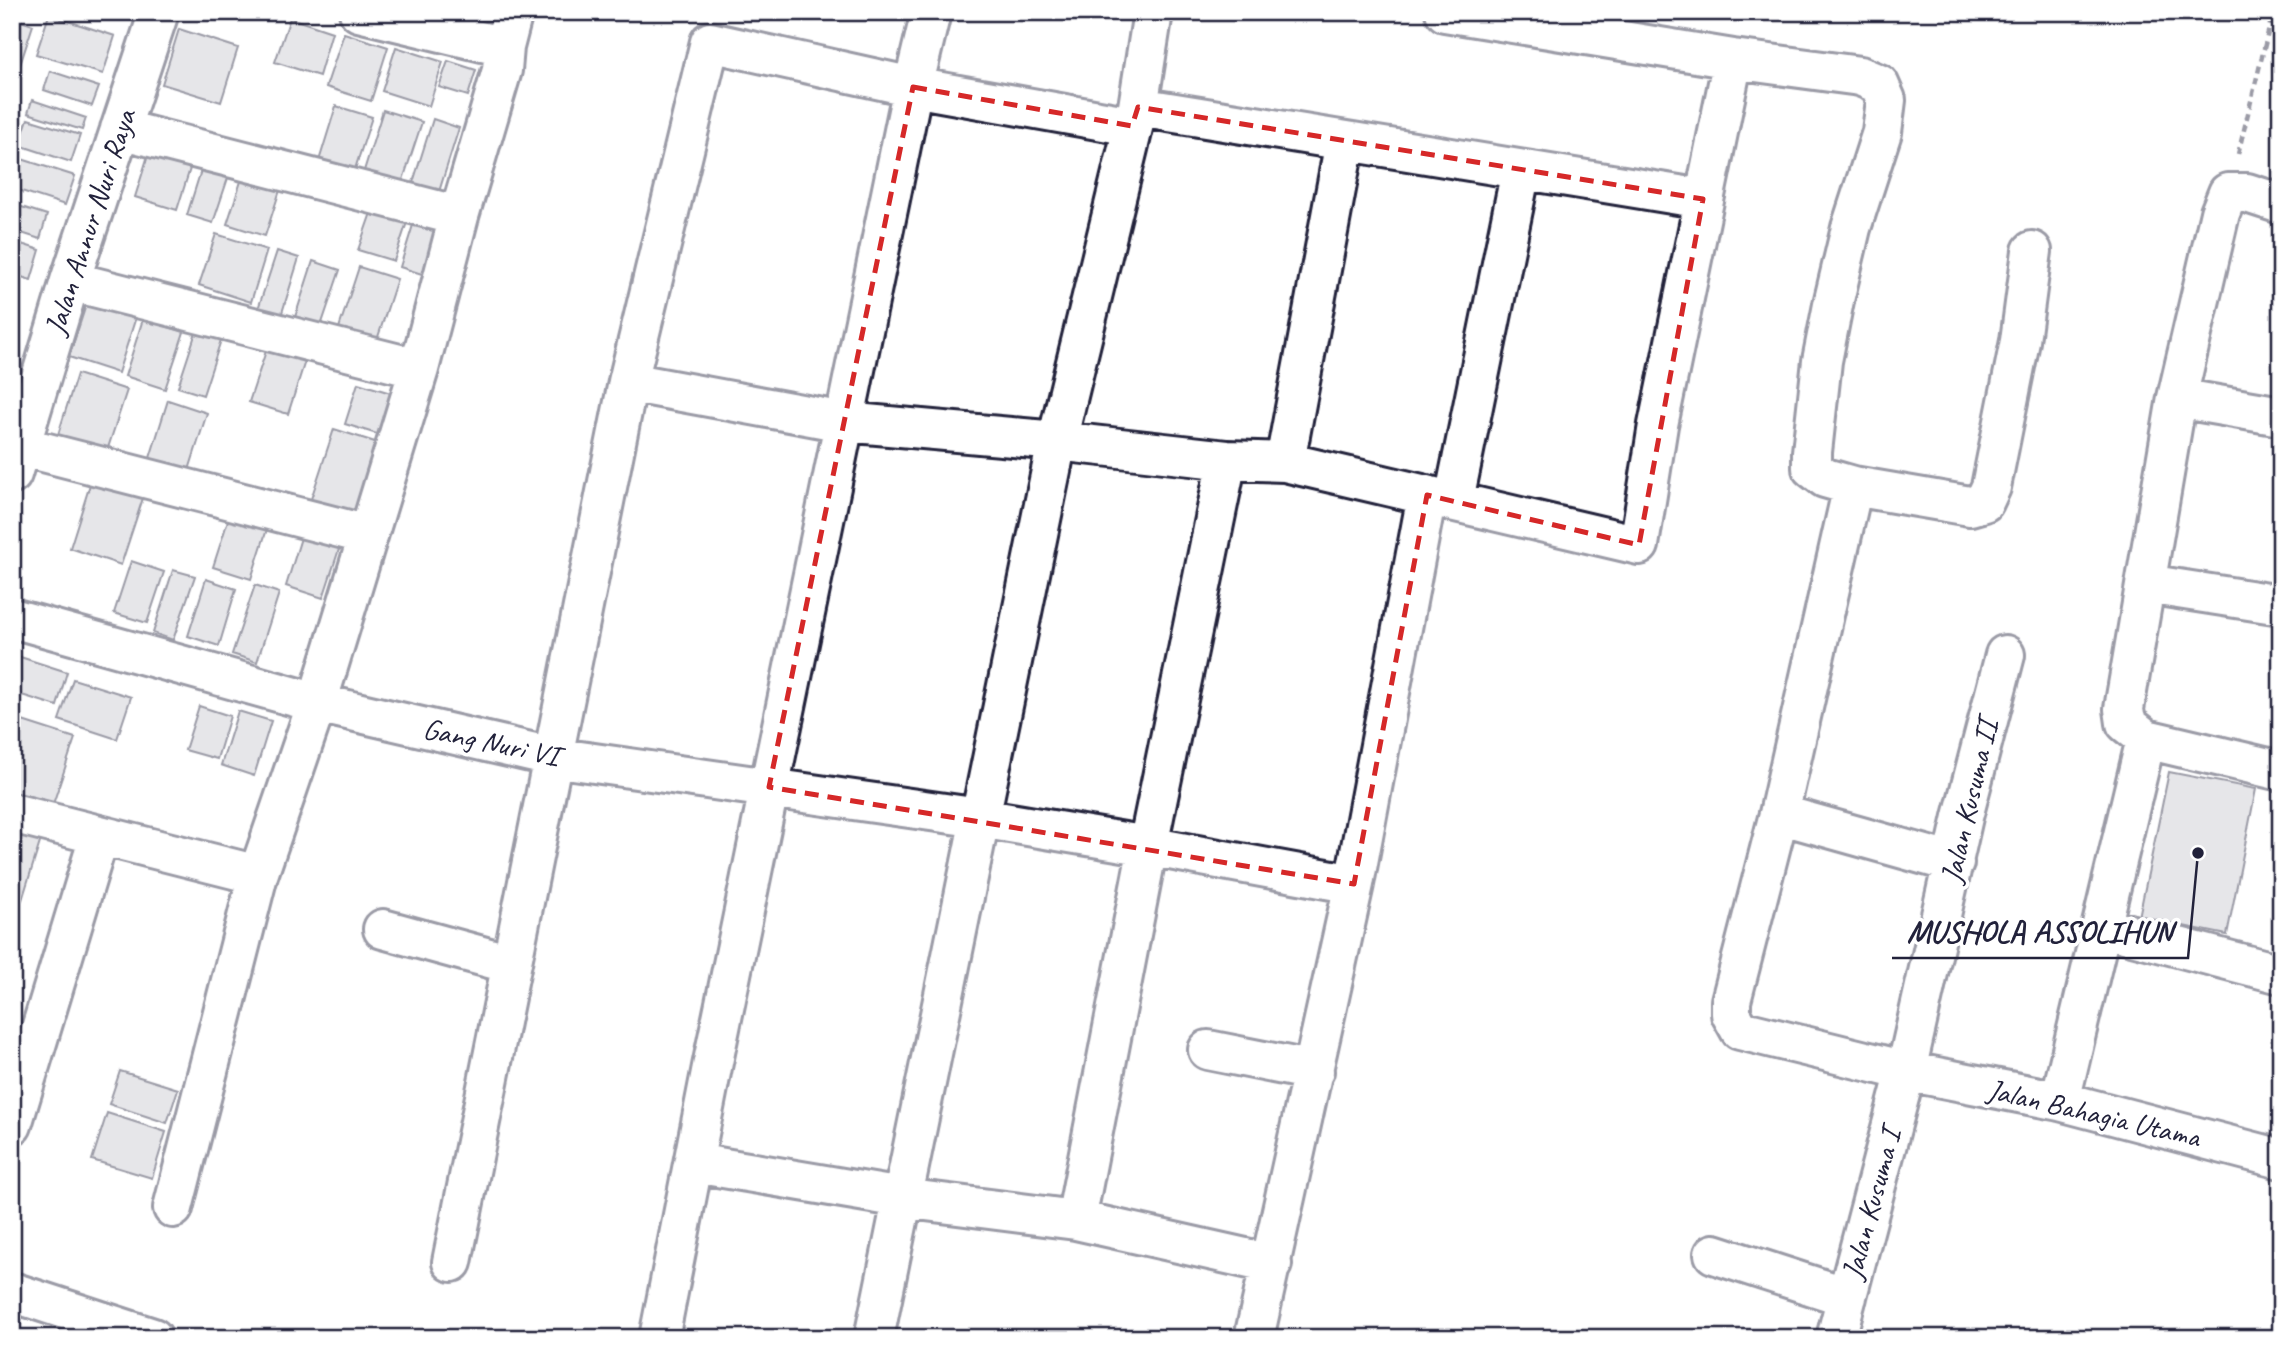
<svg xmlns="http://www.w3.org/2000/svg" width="2293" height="1350" viewBox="0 0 2293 1350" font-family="Caveat,sans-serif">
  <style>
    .building { fill: #c8c8cf; stroke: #22223b; stroke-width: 2 }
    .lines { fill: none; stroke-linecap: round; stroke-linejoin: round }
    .street-casing { stroke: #22223b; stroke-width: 44 }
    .path { stroke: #22223b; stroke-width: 4.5; stroke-dasharray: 7 5; stroke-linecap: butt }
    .street { stroke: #fff; stroke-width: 38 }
    .marked { fill: none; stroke: #d62828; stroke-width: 5; stroke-dasharray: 14 9; stroke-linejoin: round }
    .labels { text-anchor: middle; stroke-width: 7; stroke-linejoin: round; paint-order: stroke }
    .street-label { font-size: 30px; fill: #22223b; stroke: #fff }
    .leader { fill: none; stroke: #22223b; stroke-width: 2.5 }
    .callout-dot { fill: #22223b; stroke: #fff; stroke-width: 2.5 }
    .callout-label { font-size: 32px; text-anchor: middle; font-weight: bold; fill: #22223b; stroke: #fff; stroke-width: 7; stroke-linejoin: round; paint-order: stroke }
  </style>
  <rect width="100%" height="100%" fill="#fff"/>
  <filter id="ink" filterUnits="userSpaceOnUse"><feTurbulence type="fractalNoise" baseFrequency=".0143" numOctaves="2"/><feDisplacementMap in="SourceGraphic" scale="14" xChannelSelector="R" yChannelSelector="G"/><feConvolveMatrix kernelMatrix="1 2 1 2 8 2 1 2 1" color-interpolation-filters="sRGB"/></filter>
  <g filter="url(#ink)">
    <path class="building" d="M49,15L115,36L103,74L36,54Z
      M12,18L33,25L20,65L12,63Z
      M290,18L332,32L319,76L275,62Z
      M179,29L238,48L221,102L162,84Z
      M344,33L388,47L371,101L326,87Z
      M396,47L443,62L429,106L382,91Z
      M448,61L476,70L468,96L439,87Z
      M50,71L99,87L92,106L44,90Z
      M32,100L86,118L82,130L28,113Z
      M336,106L372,117L354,172L319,161Z
      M383,110L422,122L400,189L362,177Z
      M28,119L80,135L71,162L19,145Z
      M433,119L459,128L437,198L411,189Z
      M151,146L193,159L177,210L135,197Z
      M12,156L75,176L65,205L12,188Z
      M203,164L230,172L213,223L187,215Z
      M245,169L283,181L265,236L227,224Z
      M12,204L47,215L40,239L12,230Z
      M372,210L407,222L394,261L358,250Z
      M413,225L439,232L425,275L400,267Z
      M216,234L267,250L251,302L199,285Z
      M12,241L40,250L31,280L12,274Z
      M277,251L299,258L281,316L258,309Z
      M313,261L340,270L321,326L295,317Z
      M359,267L397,279L377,340L339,328Z
      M12,293L19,295L12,315Z
      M87,302L136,317L118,373L69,357Z
      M143,319L184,332L165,389L125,376Z
      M196,332L221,340L203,395L178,387Z
      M12,334L21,337L12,364Z
      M267,348L305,361L288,414L249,402Z
      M77,374L127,390L105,457L56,441Z
      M358,383L394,394L380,435L345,424Z
      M168,400L207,413L184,486L145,474Z
      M334,429L378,443L354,516L310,502Z
      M92,478L144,495L121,565L70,548Z
      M230,514L268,526L251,579L213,567Z
      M304,528L342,540L323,598L286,586Z
      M131,561L164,572L147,623L114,613Z
      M173,570L195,576L173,640L153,633Z
      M206,579L236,589L219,646L188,636Z
      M255,585L279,593L257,662L232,654Z
      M14,655L67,672L57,706L12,692Z
      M73,679L131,697L117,739L59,720Z
      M199,706L230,716L217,759L185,750Z
      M238,711L271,721L254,776L221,765Z
      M13,718L75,738L51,810L12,798Z
      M2169,772L2256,789L2227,935L2139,917Z
      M12,826L42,836L22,900L12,897Z
      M120,1071L178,1089L167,1123L109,1104Z
      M107,1113L166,1132L152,1178L92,1160Z
      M59,1328L92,1338H56Z"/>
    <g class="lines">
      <defs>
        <path id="street" d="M359,12L504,47
          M1445,12L1733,59L1860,76L1879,84L1886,100L1882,132L1851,228L1834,300L1822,361L1812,452V468L1825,478L1853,486L1779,814L1731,1001V1014L1740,1030L1906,1071L2060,1101L2281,1159
          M1138,107L1703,199
          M120,129L459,216
          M2281,204L2247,193H2228L2220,213L2177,398L2124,709L2126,723L2146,739L2281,771
          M70,281L419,369
          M628,382L844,422L1057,441L1227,460L1285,462L1639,545L1658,425L1733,59
          M2177,398L2281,416
          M20,446L368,535
          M1285,462L1345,141
          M12,474L70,281L159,12
          M1853,486L1970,506L1984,502L1991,487L2020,341L2032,251
          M1454,500L1521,170
          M2146,584L2281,605
          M12,618L317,703L552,757L980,818L1148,846L1354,884
          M12,813L258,875
          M1779,814L1954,863
          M2102,927L2281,974
          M383,929L511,964
          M1208,1050L1314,1071
          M2060,1101L2146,739
          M12,1125L99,837
          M694,1163L902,1198L1076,1220L1272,1264
          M173,1208L258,875L317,703L419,369L459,216L502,70L504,47L513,12
          M1076,1220L1148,846L1227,460
          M1714,1254L1847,1297
          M452,1262L628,382L710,42L913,87L1132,126
          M12,1292L153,1338
          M659,1338L712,1067L913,87L931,12
          M874,1338L1057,441L1138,107L1153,12
          M1254,1338L1354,884L1427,495
          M1836,1338L1906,1071L1963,817L2005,655"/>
      </defs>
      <use href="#street" class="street-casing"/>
      <path class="path" d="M2238,154L2273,12"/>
      <use href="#street" class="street"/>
    </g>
  </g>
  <path d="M0 0H2293V1350H0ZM913,87L1132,126L1138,107L1703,199L1639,545L1427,495L1354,884L769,787Z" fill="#fff" fill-opacity=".55" fill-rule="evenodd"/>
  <path class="marked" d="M913,87L1132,126L1138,107L1703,199L1639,545L1427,495L1354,884L769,787Z"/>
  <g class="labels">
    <g class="street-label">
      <text transform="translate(90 222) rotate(-72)" y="10">Jalan Annur Nuri Raya</text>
      <text transform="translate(491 742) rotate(12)" y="10">Gang Nuri VI</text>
      <text transform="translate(1969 801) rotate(-77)" y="10">Jalan Kusuma II</text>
      <text transform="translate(2094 1113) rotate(13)" y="10">Jalan Bahagia Utama</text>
      <text transform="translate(1871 1204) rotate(-75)" y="10">Jalan Kusuma I</text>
    </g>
  </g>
  <path class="leader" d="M2198 853L2188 958H1892"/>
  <circle class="callout-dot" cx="2198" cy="853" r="7"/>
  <g class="callout-label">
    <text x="2040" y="942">MUSHOLA ASSOLIHUN</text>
  </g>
  <rect width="2293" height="1350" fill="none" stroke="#fff" stroke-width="42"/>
  <rect x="21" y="21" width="2251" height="1308" fill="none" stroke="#22223b" stroke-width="2.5" filter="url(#ink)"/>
</svg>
